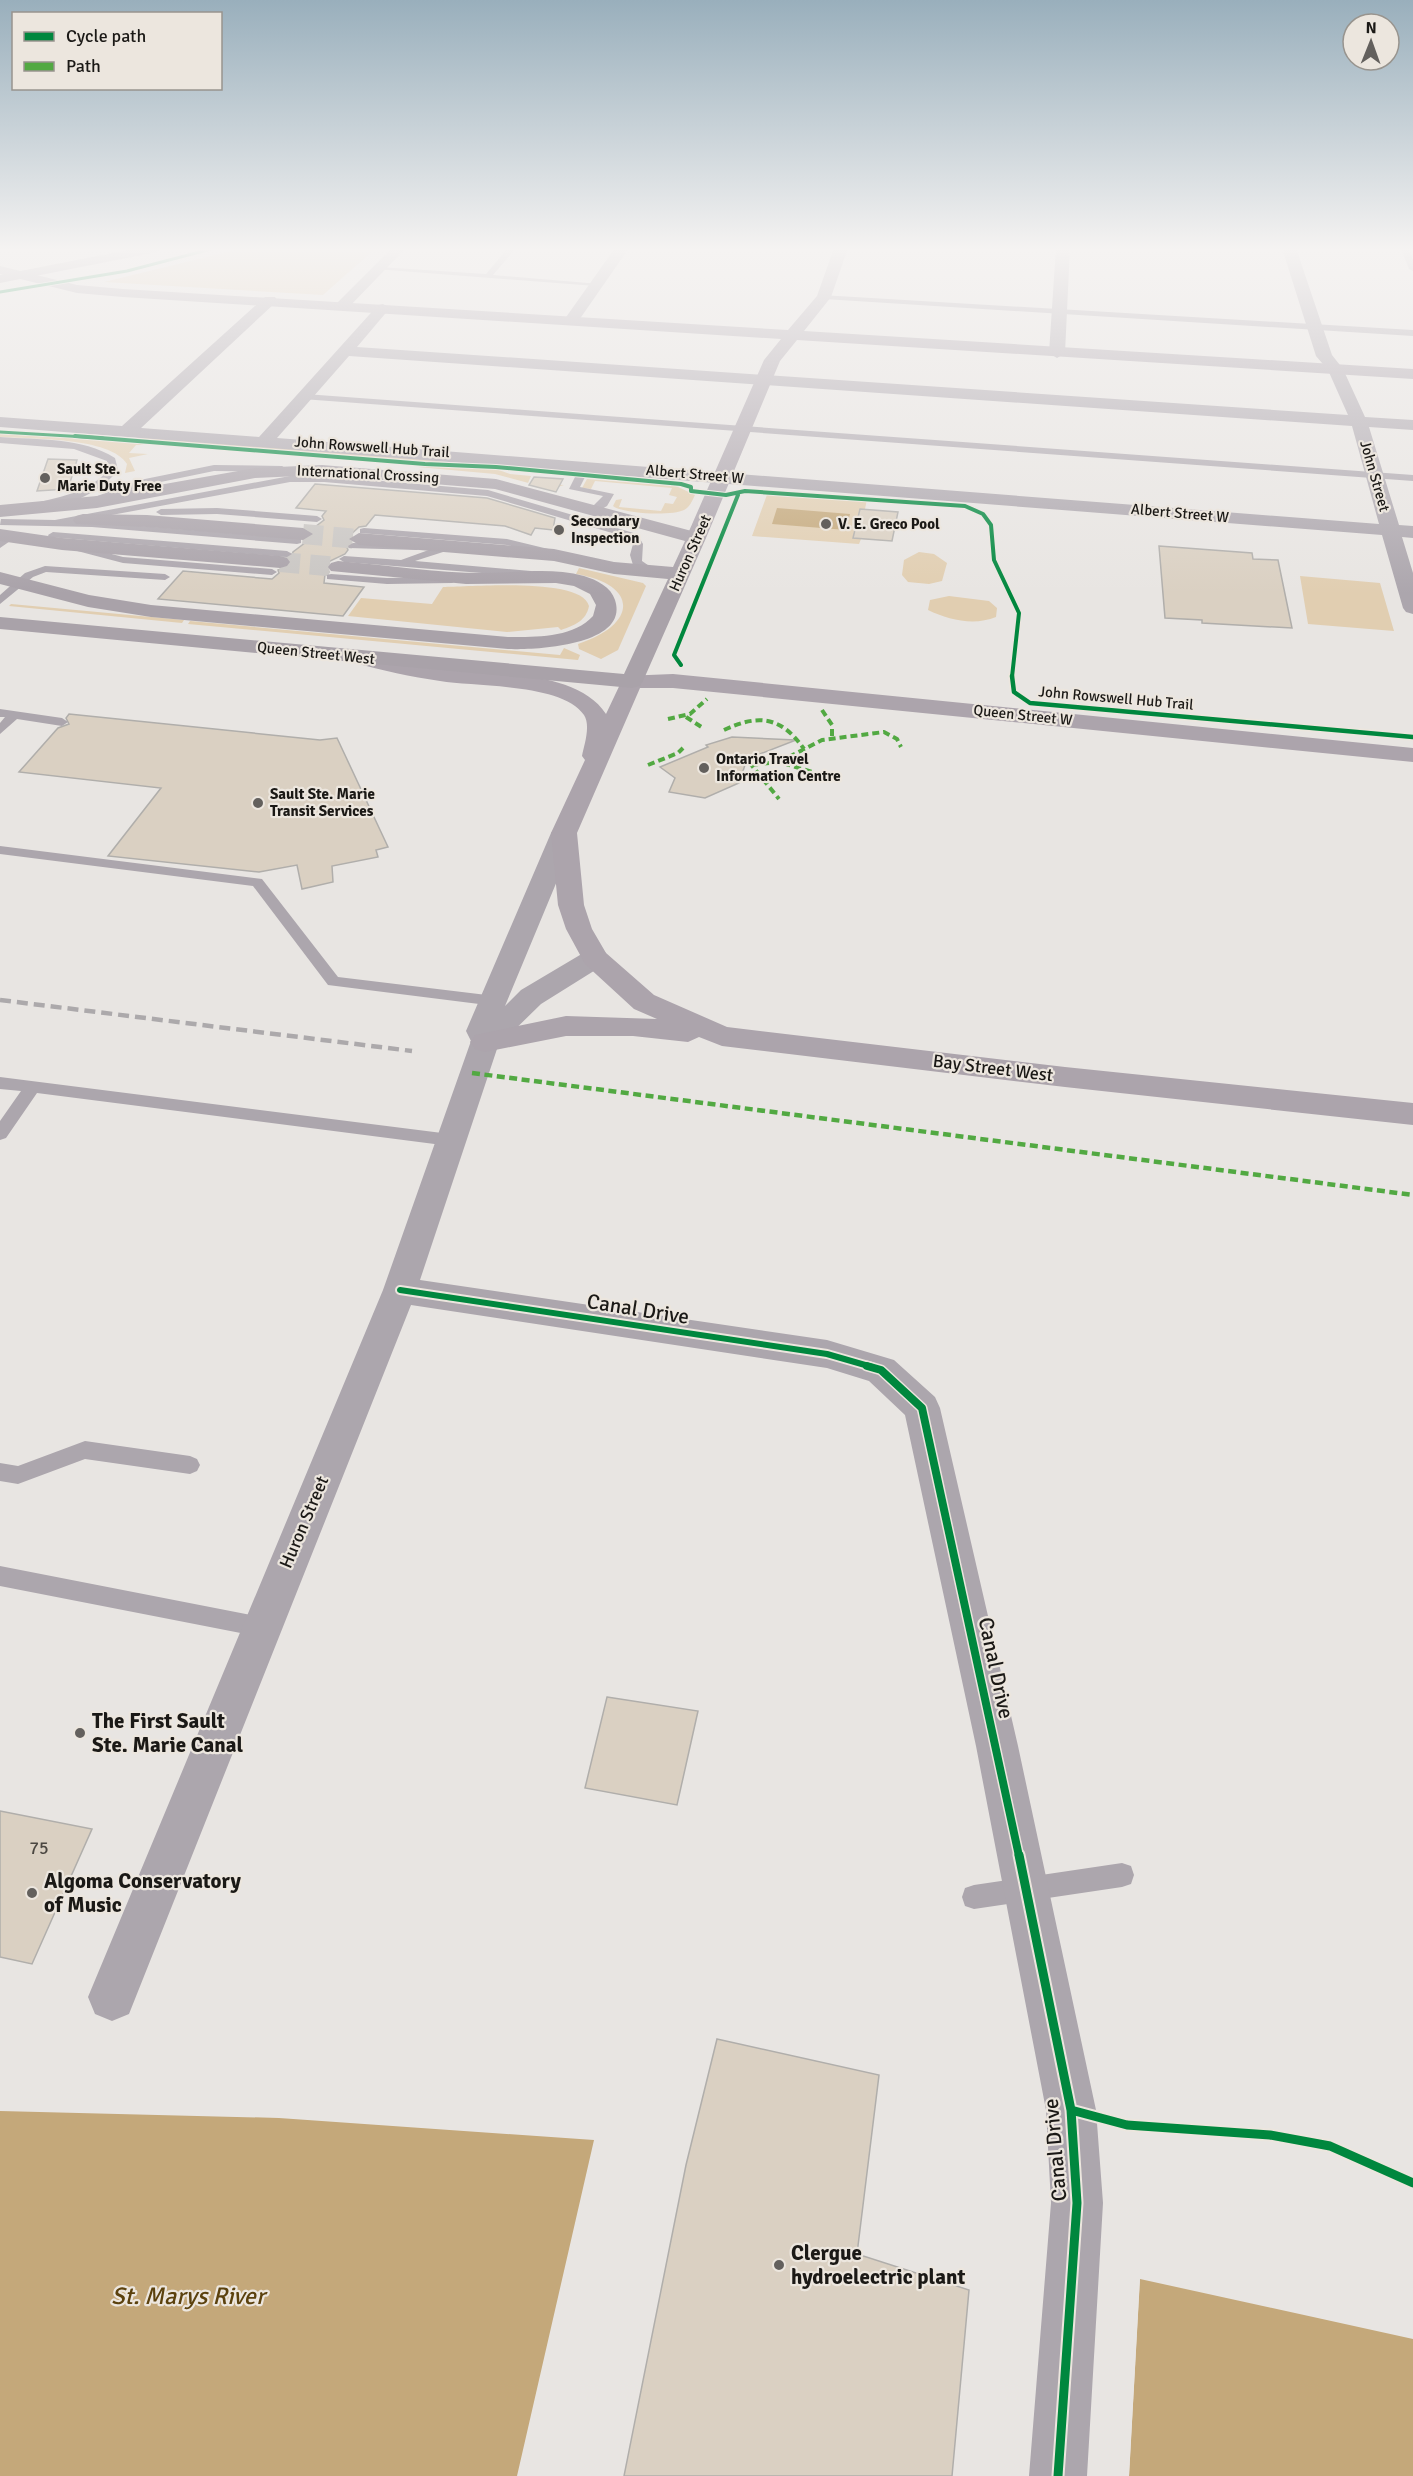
<svg xmlns="http://www.w3.org/2000/svg" width="1413" height="2476" viewBox="0 0 1413 2476" font-family="Signika,sans-serif">
  <style>
    .green { fill: #e1ceb1 }
    .water { fill: #c4a87a }
    .pier { fill: #e8e5e2 }
    .building { fill: #dad0c2; stroke: #b0aeab; stroke-width: 1.5 }
    .lines { fill: none; stroke-linecap: round; stroke-linejoin: round }
    .highway-tunnel { stroke: #c9c6c3; stroke-width: 20; stroke-dasharray: 20 10; stroke-linecap: butt }
    .lane { fill: #aca6ad; fill-rule: evenodd }
    .street { fill: #aca6ad; fill-rule: evenodd }
    .secondary { fill: #aca4ac; fill-rule: evenodd }
    .highway { fill: #a9a2a9; fill-rule: evenodd }
    .rail { stroke: #aca9ab; stroke-width: 4.5; stroke-dasharray: 11 6; stroke-linecap: butt }
    .quiet-far1 { stroke: #52a942; stroke-width: 4; stroke-dasharray: 7 4; stroke-linecap: butt }
    .quiet { stroke: #52a942; stroke-width: 4.5; stroke-dasharray: 8 4.5; stroke-linecap: butt }
    .cycleway-far5-casing { stroke: #ece6de; stroke-width: 4.5 }
    .cycleway-far4-casing { stroke: #ece6de; stroke-width: 6 }
    .cycleway-far3-casing { stroke: #ece6de; stroke-width: 8 }
    .cycleway-far2-casing { stroke: #ece6de; stroke-width: 10 }
    .cycleway-far1-casing { stroke: #ece6de; stroke-width: 11 }
    .cycleway-casing { stroke: #ece6de; stroke-width: 13 }
    .cycleway-far5 { stroke: #00873e; stroke-width: 3 }
    .cycleway-far4 { stroke: #00873e; stroke-width: 4 }
    .cycleway-far3 { stroke: #00873e; stroke-width: 4.5 }
    .cycleway-far2 { stroke: #00873e; stroke-width: 6 }
    .cycleway-far1 { stroke: #00873e; stroke-width: 8 }
    .cycleway { stroke: #00873e; stroke-width: 9 }
    .poi-dot { fill: #63605d; stroke: #ece6de; stroke-width: 2 }
    .labels { text-anchor: middle; stroke-width: 4.5; stroke-linejoin: round; paint-order: stroke }
    .far-street-label { font-size: 15px; fill: #1b1916; stroke: #ece6de }
    .far-poi-label { font-size: 15px; font-weight: bold; fill: #1b1916; stroke: #ece6de; text-anchor: start }
    .street-label { font-size: 18px; fill: #1b1916; stroke: #ece6de }
    .near-number-label { font-size: 18px; fill: #4b4741 }
    .near-street-label { font-size: 21px; fill: #1b1916; stroke: #ece6de }
    .near-poi-label { font-size: 21px; font-weight: bold; fill: #1b1916; stroke: #ece6de; text-anchor: start }
    .near-water-label { font-size: 24px; font-style: italic; fill: #5b410d; stroke: #ece6de }
  </style>
  <rect width="100%" height="100%" fill="#e8e5e2"/>
  <path class="green" d="M244,248H376L323,295L104,282Z
    M0,434L128,441L144,445H136L129,453L148,454L129,458L135,471L125,473L127,464C111,437 30,439 0,437Z
    M136,437L447,461L426,463L154,442Z
    M442,465L496,469L510,474L531,476L528,483L564,485L551,489L495,474L418,467Z
    M587,479L676,486L695,495C692,501 690,507 684,510C672,516 623,514 613,506L616,500L622,499L619,507L661,511L665,503L673,504L677,497L669,495L672,488L595,481L591,489L582,488Z
    M768,492L867,499L865,509L898,512L892,541L861,539L859,544L752,536Z
    M919,552L934,554L947,563L942,581L929,584L908,582L902,575L904,560Z
    M579,568L643,583L646,586L618,650L601,659L579,649L578,644C637,625 640,585 576,574Z
    M1300,576L1380,583L1394,631L1308,624Z
    M443,587C470,587 582,577 589,606C586,621 575,625 561,630L558,627L507,632L348,616L361,598L432,604Z
    M949,596L989,601L997,608L996,617C974,626 949,620 928,610L930,600Z
    M11,604L184,620L182,623L9,606Z
    M190,621L560,655L564,648L580,655L578,660L188,624Z"/>
  <path class="water" d="M777,508L850,514L846,530L772,524Z
    M0,2111L279,2118L594,2140L517,2476H0Z
    M1140,2279L1413,2339V2476H1129Z"/>
  <path class="pier" d="M1140,2276L1129,2476H1126L1137,2279Z"/>
  <path class="building" d="M48,459L77,460L68,489L37,491Z
    M534,477L563,479L556,492L529,485Z
    M315,484L487,498L555,518L553,530L535,528L531,535L505,526L375,515L366,526L359,527L347,538L350,542L346,545L348,550L345,554L330,561L326,567L329,572L325,574L324,583L364,587L343,616L158,599L183,571L272,579L279,573L278,570L289,567L293,552L314,536L315,533L311,530L324,520L322,516L326,511L296,508Z
    M860,509L898,512L892,541L853,538Z
    M1159,546L1252,553L1253,559L1278,560L1292,628L1202,623V620L1165,618Z
    M69,714L320,740L337,738L388,847L376,850L378,857L332,866L333,882L302,889L297,865L259,872L108,856L161,788L19,772L58,728L69,724L66,718Z
    M732,737L796,740L747,759L739,783L705,798L669,792L675,778L660,767L708,747L706,745Z
    M607,1697L698,1711L677,1805L585,1788Z
    M0,1811L92,1829L32,1964L0,1957Z
    M717,2039L879,2075L857,2254L969,2290L952,2476H624L686,2165Z"/>
  <g class="lines">
    <path class="highway-tunnel" d="M303,534L359,539
      M280,562L338,567"/>
    <path class="lane" d="M508,248H516L493,275L600,284L596,286L375,269L379,267L486,274Z
      M1401,248H1408L1413,260V271L1409,269Z
      M821,295L1413,330V336L824,299Z
      M305,394L1413,475V481L302,399V395Z
      M0,437C38,440 82,437 115,458L118,470C103,491 62,511 36,507V503C63,496 90,492 108,470L107,461L74,449L0,443Z
      M586,462L591,465L580,487L614,494L607,506L593,514L588,511L603,496L569,489L581,465Z
      M214,465L282,466L287,469L282,472L214,471L146,485L89,504L84,501L140,480Z
      M290,476H324L488,490L637,534L643,544L642,561L658,572L649,574L633,565L630,555L633,544L629,538L487,496L324,482H290L79,521L301,539V543L297,544L92,527L0,525L1,519L55,520Z
      M217,508L317,516L322,519L317,522L217,514L161,515L156,512L161,509Z
      M364,528L507,539L569,554L564,557L507,545L360,533V529Z
      M53,532L287,551L292,554L287,557L49,537L48,535Z
      M7,535L16,537L0,548V540Z
      M66,542L123,557L272,569L277,572L272,575L123,563L62,547V543Z
      M353,543L417,544L422,547L417,550L349,548L348,546Z
      M458,544L463,547L462,549L443,552L415,561L531,571L536,574L531,577L344,562L339,559L344,556L401,560L437,547Z
      M45,566L165,574L170,577L165,580L46,572L33,577L0,604V595L25,573Z
      M331,574L387,578L452,577L458,580L452,583L387,584L327,579V575Z
      M0,709L62,718L68,722L62,726L17,719L0,734V723L5,717H0Z
      M0,846L262,879L338,977L495,996L503,1001L495,1006L328,985L253,886L0,854Z
      M0,1077L450,1134L458,1140L450,1146L37,1093L6,1138L0,1140V1121L21,1091L0,1089Z
      M85,1441L190,1456L197,1459L200,1465L197,1471L190,1474L85,1459L18,1484L0,1481V1463L18,1466Z
      M0,1566L261,1617L269,1620L272,1627L269,1634L261,1637L0,1586Z
      M1122,1863L1131,1866L1134,1875L1131,1884L1122,1887L974,1909L965,1906L962,1897L965,1888L974,1885Z"/>
    <path class="street" d="M392,248H406L348,308H338L336,305L338,302Z
      M615,248H629L577,323H567L564,320Z
      M1056,248H1070L1065,353L1057,358L1049,353Z
      M1282,248H1296L1332,355L1343,369L1365,417L1413,420V430L1369,427L1399,525L1413,526V538L1402,537L1413,573V614L1406,612L1403,608L1382,535L0,427V417L122,426L265,297H275L277,300L275,303L141,428L259,437L378,305L383,304L390,308L357,347L1348,415L1328,370L1316,356ZM349,356L1352,426L1379,524L277,438Z
      M564,825L573,828L577,833L505,1006L521,990L585,952L595,949L605,952L609,958L605,964L541,1004L498,1046L420,1280L827,1340L894,1360L935,1397L940,1408L1018,1746L1096,2110L1103,2203L1087,2476H1029L1051,2203L1046,2110L976,1746L905,1415L869,1381L827,1368L411,1305L129,2014L112,2021L95,2014L88,1997L383,1290L471,1041L466,1031L551,833L555,828Z"/>
    <path class="secondary" d="M834,248H848L831,297L804,331L1413,369V379L797,340L780,361L706,538L696,544L686,538L764,360L781,339L123,297L77,293L0,274V266L77,285L123,289L788,330L817,296Z
      M362,651C389,658 416,665 443,668C491,675 577,669 606,714L624,676L673,674L1413,748V762L673,688H640L577,833L584,905L592,929L606,953L654,995L727,1027L1065,1067L1413,1103V1125L1065,1087L722,1046L699,1037L688,1042L633,1036H566L485,1052L475,1049L470,1042L475,1035L566,1016L657,1019L634,1009L585,964L566,929L558,905L551,833L585,760L582,756C584,745 591,726 584,715C563,683 475,687 440,681C411,677 382,670 354,663L351,658L354,653Z"/>
    <path class="highway" d="M138,248H164L157,252L0,283V275Z
      M322,465L496,479L703,534L706,538L643,681L640,686L632,688L0,629V617L624,674L668,579L614,574L554,561L359,545L349,539L359,533L554,549L614,562L673,567L685,541L495,489L322,475L255,478L97,508L0,517V505L97,496L255,468Z
      M83,514L147,515L303,528L313,534L303,540L147,527L76,524L73,520L76,516Z
      M0,529L62,538L280,556L287,558L290,562L287,566L280,568L62,550L0,541Z
      M338,561C387,565 435,573 484,573C518,573 551,567 584,576C597,580 611,587 615,600C630,646 533,650 508,649L151,617L88,607L0,584V572L89,595L151,605L508,637C536,637 573,638 593,616L596,605L590,594L574,586L556,583L466,584L331,571L328,567L331,563Z"/>
    <path class="rail" d="M0,1000L412,1051"/>
    <path class="quiet-far1" d="M822,710L832,725V739
      M686,717L703,728
      M668,719L690,714L707,699
      M724,730C758,714 781,716 804,749
      M749,762L779,799
      M779,762L822,740L884,732L897,739L901,747
      M648,765L678,753L683,748
      M751,765L779,762L832,778"/>
    <path class="quiet" d="M472,1073L1413,1195"/>
    <defs>
      <path id="cycleway-far5" d="M0,292L127,271L215,248
        M0,432L103,438"/>
      <path id="cycleway-far4" d="M75,436L425,464L496,467L681,484L691,487V491L726,495L745,491L965,506L983,514L991,525L994,560L1019,613L1012,677
        M681,665L674,655L738,495"/>
      <path id="cycleway-far3" d="M1012,676L1014,692L1030,703L1413,737"/>
      <path id="cycleway-far2" d="M400,1290L827,1354L872,1367"/>
      <path id="cycleway-far1" d="M867,1366L881,1370L922,1408L1019,1856"/>
      <path id="cycleway" d="M1019,1855L1071,2110L1077,2203L1058,2476
        M1071,2110L1127,2125L1270,2135L1330,2146L1413,2183"/>
    </defs>
    <use href="#cycleway-far5" class="cycleway-far5-casing"/>
    <use href="#cycleway-far4" class="cycleway-far4-casing"/>
    <use href="#cycleway-far3" class="cycleway-far3-casing"/>
    <use href="#cycleway-far2" class="cycleway-far2-casing"/>
    <use href="#cycleway-far1" class="cycleway-far1-casing"/>
    <use href="#cycleway" class="cycleway-casing"/>
    <use href="#cycleway-far5" class="cycleway-far5"/>
    <use href="#cycleway-far4" class="cycleway-far4"/>
    <use href="#cycleway-far3" class="cycleway-far3"/>
    <use href="#cycleway-far2" class="cycleway-far2"/>
    <use href="#cycleway-far1" class="cycleway-far1"/>
    <use href="#cycleway" class="cycleway"/>
  </g>
  <linearGradient id="sky" x2="0" y2="1"><stop stop-color="#99afbc"/><stop offset="0.42" stop-color="#f5f3f2"/><stop offset="1" stop-color="#f5f3f2" stop-opacity="0"/></linearGradient>
  <rect width="1413" height="594" fill="url(#sky)"/>
  <g class="poi-dot">
    <circle cx="45" cy="478" r="6"/>
    <circle cx="826" cy="524" r="6"/>
    <circle cx="559" cy="530" r="6"/>
    <circle cx="704" cy="768" r="6"/>
    <circle cx="258" cy="803" r="6"/>
    <circle cx="80" cy="1733" r="6"/>
    <circle cx="32" cy="1893" r="6"/>
    <circle cx="779" cy="2265" r="6"/>
  </g>
  <g class="labels">
    <g class="far-street-label">
      <text transform="translate(372 447) rotate(4)" y="5">John Rowswell Hub Trail</text>
      <text transform="translate(368 474) rotate(3)" y="5">International Crossing</text>
      <text transform="translate(695 474) rotate(5)" y="5">Albert Street W</text>
      <text transform="translate(1375 476) rotate(74)" y="5">John Street</text>
      <text transform="translate(1180 513) rotate(5)" y="5">Albert Street W</text>
      <text transform="translate(690 553) rotate(-66)" y="5">Huron Street</text>
      <text transform="translate(316 653) rotate(6)" y="5">Queen Street West</text>
      <text transform="translate(1116 698) rotate(5)" y="5">John Rowswell Hub Trail</text>
      <text transform="translate(1023 715) rotate(6)" y="5">Queen Street W</text>
    </g>
    <g class="far-poi-label">
      <text x="57" y="474">Sault Ste.<tspan x="57" dy="17">Marie Duty Free</tspan></text>
      <text x="571" y="526">Secondary<tspan x="571" dy="17">Inspection</tspan></text>
      <text x="838" y="529">V. E. Greco Pool</text>
      <text x="716" y="764">Ontario Travel<tspan x="716" dy="17">Information Centre</tspan></text>
      <text x="270" y="799">Sault Ste. Marie<tspan x="270" dy="17">Transit Services</tspan></text>
    </g>
    <g class="street-label">
      <text transform="translate(993 1068) rotate(7)" y="6">Bay Street West</text>
      <text transform="translate(304 1522) rotate(-67)" y="6">Huron Street</text>
    </g>
    <g class="near-number-label">
      <text x="39" y="1854">75</text>
    </g>
    <g class="near-street-label">
      <text transform="translate(638 1309) rotate(9)" y="7">Canal Drive</text>
      <text transform="translate(996 1668) rotate(78)" y="7">Canal Drive</text>
      <text transform="translate(1055 2150) rotate(-95)" y="7">Canal Drive</text>
    </g>
    <g class="near-poi-label">
      <text x="92" y="1728">The First Sault<tspan x="92" dy="24">Ste. Marie Canal</tspan></text>
      <text x="44" y="1888">Algoma Conservatory<tspan x="44" dy="24">of Music</tspan></text>
      <text x="791" y="2260">Clergue<tspan x="791" dy="24">hydroelectric plant</tspan></text>
    </g>
    <g class="near-water-label">
      <text x="188" y="2304">St. Marys River</text>
    </g>
  </g>
  <rect x="12" y="12" width="210" height="78" fill="#ece6de" stroke="#98948e" stroke-width="1.5"/>
  <rect x="24" y="32" width="30" height="9" fill="#00873e" stroke="#98948e" stroke-width="1.5"/>
  <text x="66" y="42" font-size="18" fill="#1b1916">Cycle path</text>
  <rect x="24" y="62" width="30" height="9" fill="#52a942" stroke="#98948e" stroke-width="1.5"/>
  <text x="66" y="72" font-size="18" fill="#1b1916">Path</text>
  <g transform="translate(1371 42) rotate(1)"><circle r="28" fill="#ece6de" stroke="#98948e" stroke-width="1.5"/>
  <path d="M0-4.5L10 22L0 15L-10 22Z" fill="#63605d"/>
  <text y="-9" font-size="16" font-weight="bold" text-anchor="middle" fill="#1b1916">N</text>
  </g>
</svg>
